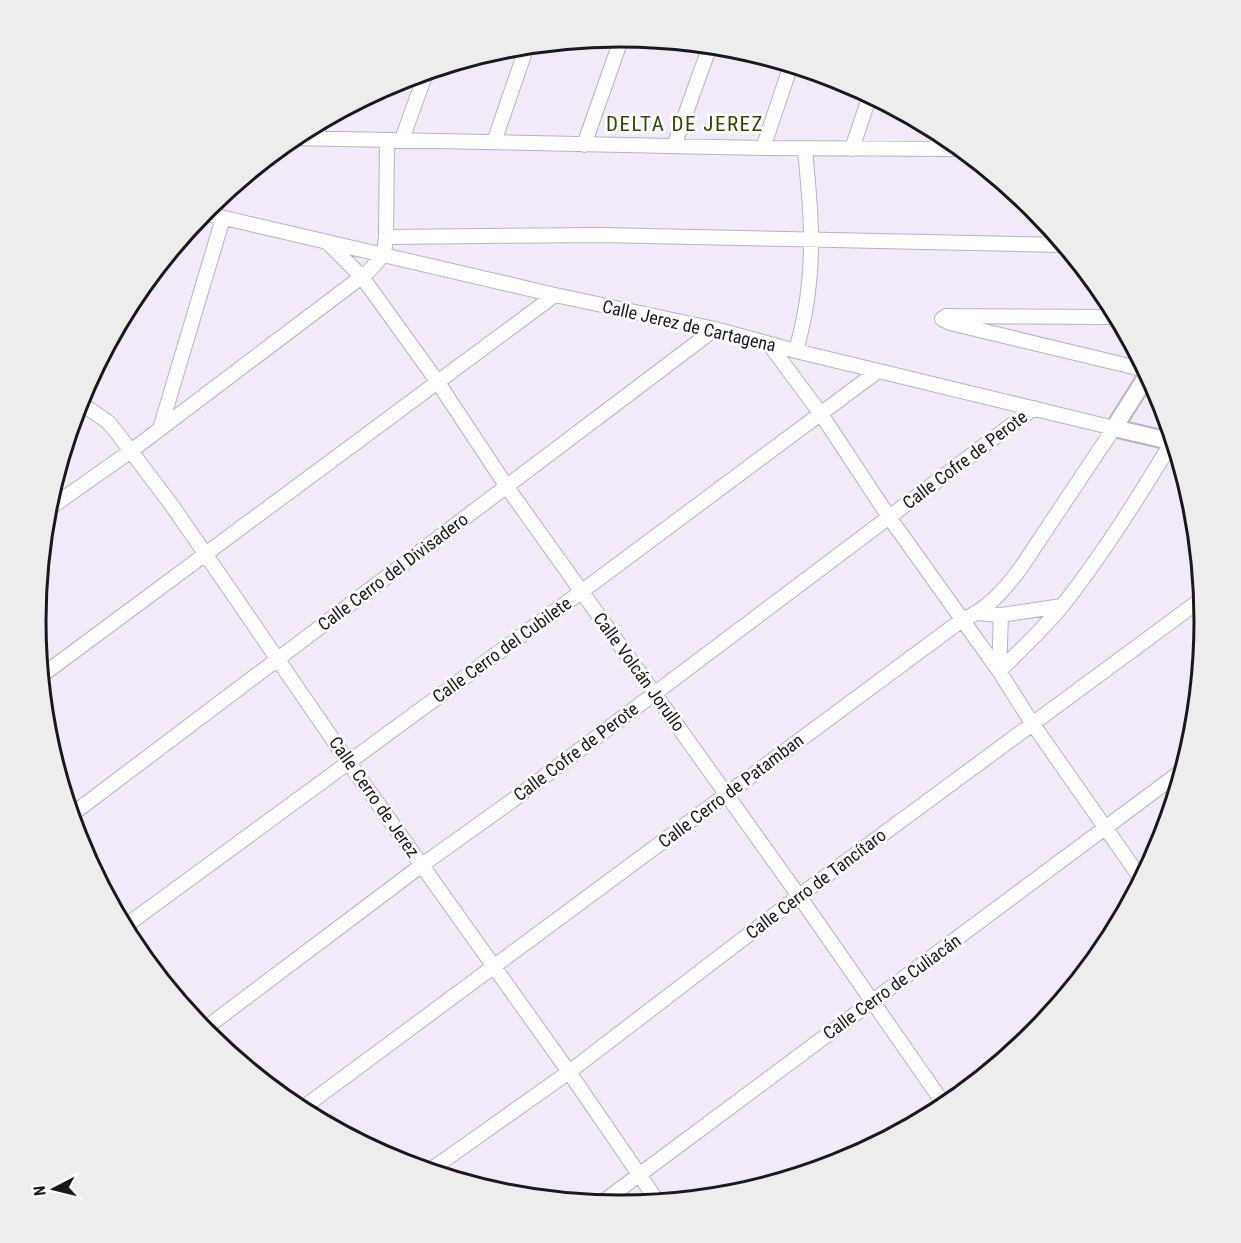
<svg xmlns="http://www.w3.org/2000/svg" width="1241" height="1243" viewBox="0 0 1241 1243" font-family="'Roboto Condensed',sans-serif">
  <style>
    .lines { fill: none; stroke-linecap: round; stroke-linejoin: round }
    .minor-casing { stroke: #bab2c0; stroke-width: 16 }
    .tertiary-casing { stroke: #bab2c0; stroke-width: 20 }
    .minor { stroke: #fff; stroke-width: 14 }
    .tertiary { stroke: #fff; stroke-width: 16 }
    .labels { text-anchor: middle; stroke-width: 5; stroke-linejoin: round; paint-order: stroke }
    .street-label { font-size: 18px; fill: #1b181d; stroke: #fff }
    .quarter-label { font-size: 21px; letter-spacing: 1.5px; fill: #2e4a00; stroke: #fff }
    .rim { fill: none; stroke: #1b181d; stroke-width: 3 }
  </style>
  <rect width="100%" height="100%" fill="#f2eaf9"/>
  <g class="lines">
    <defs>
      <path id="minor" d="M293,138L763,148L962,149
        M315,138L321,122
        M402,139L426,73
        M494,142L527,46
        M584,145L622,37
        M674,146L710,46
        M763,148L791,65
        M935,148L941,133
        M852,149L870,95
        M203,213L555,295L715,329L796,351L1114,428L1020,569C1004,590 987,610 962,620L300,1110
        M386,237L601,235L1064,245
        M328,243L362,277L437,381L507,487L799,896L946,1107
        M1117,317L946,316L942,319L950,323L1146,370
        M769,344L821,414L889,517L999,671L1032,723L1142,880
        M796,351C802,329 807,306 809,283C814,239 809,193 805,149
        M79,402L108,422L118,434L173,507L349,763L569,1072L658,1202
        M160,429L223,218
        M47,510L131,451L368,272L384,254L386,237L387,140
        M978,613L1001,615L1062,606
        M999,671C1021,650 1043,629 1063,605C1103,554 1138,498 1172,442
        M999,671L1001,615
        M41,676L555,295
        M71,815L715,329
        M124,927L581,592L878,371
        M203,1030L422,865L513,800L1034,408
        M932,1115L978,1081
        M429,1171L569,1072L799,896L1203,598
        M600,1204L1183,770"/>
      <path id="tertiary" d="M1148,374L1114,428L1174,442"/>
    </defs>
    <use href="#minor" class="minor-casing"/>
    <use href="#tertiary" class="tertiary-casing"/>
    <use href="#minor" class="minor"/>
    <use href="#tertiary" class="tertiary"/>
  </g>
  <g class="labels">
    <g class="street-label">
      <text transform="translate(689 326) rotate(13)" y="6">Calle Jerez de Cartagena</text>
      <text transform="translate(965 460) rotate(-37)" y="6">Calle Cofre de Perote</text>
      <text transform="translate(393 572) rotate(-37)" y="6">Calle Cerro del Divisadero</text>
      <text transform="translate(502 650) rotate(-36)" y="6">Calle Cerro del Cubilete</text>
      <text transform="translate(639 672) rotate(54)" y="6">Calle Volcán Jorullo</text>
      <text transform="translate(576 752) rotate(-37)" y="6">Calle Cofre de Perote</text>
      <text transform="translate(731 791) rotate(-37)" y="6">Calle Cerro de Patamban</text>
      <text transform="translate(374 797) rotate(55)" y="6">Calle Cerro de Jerez</text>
      <text transform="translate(816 884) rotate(-37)" y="6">Calle Cerro de Tancítaro</text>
      <text transform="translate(892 987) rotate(-36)" y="6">Calle Cerro de Culiacán</text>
    </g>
    <g class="quarter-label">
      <text x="685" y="131">DELTA DE JEREZ</text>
    </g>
  </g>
  <path d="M0 0H1241V1243H0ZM46 621a574 574 0 1 1 1148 0a574 574 0 1 1-1148 0Z" fill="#ededed" fill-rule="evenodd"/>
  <path class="rim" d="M46 621a574 574 0 1 1 1148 0a574 574 0 1 1-1148 0Z"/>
  <g transform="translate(54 1189) rotate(263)" stroke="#ffffff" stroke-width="4.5" paint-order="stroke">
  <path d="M0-4.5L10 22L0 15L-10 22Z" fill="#1b181d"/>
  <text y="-9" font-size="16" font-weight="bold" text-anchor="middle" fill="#1b181d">N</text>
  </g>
</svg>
